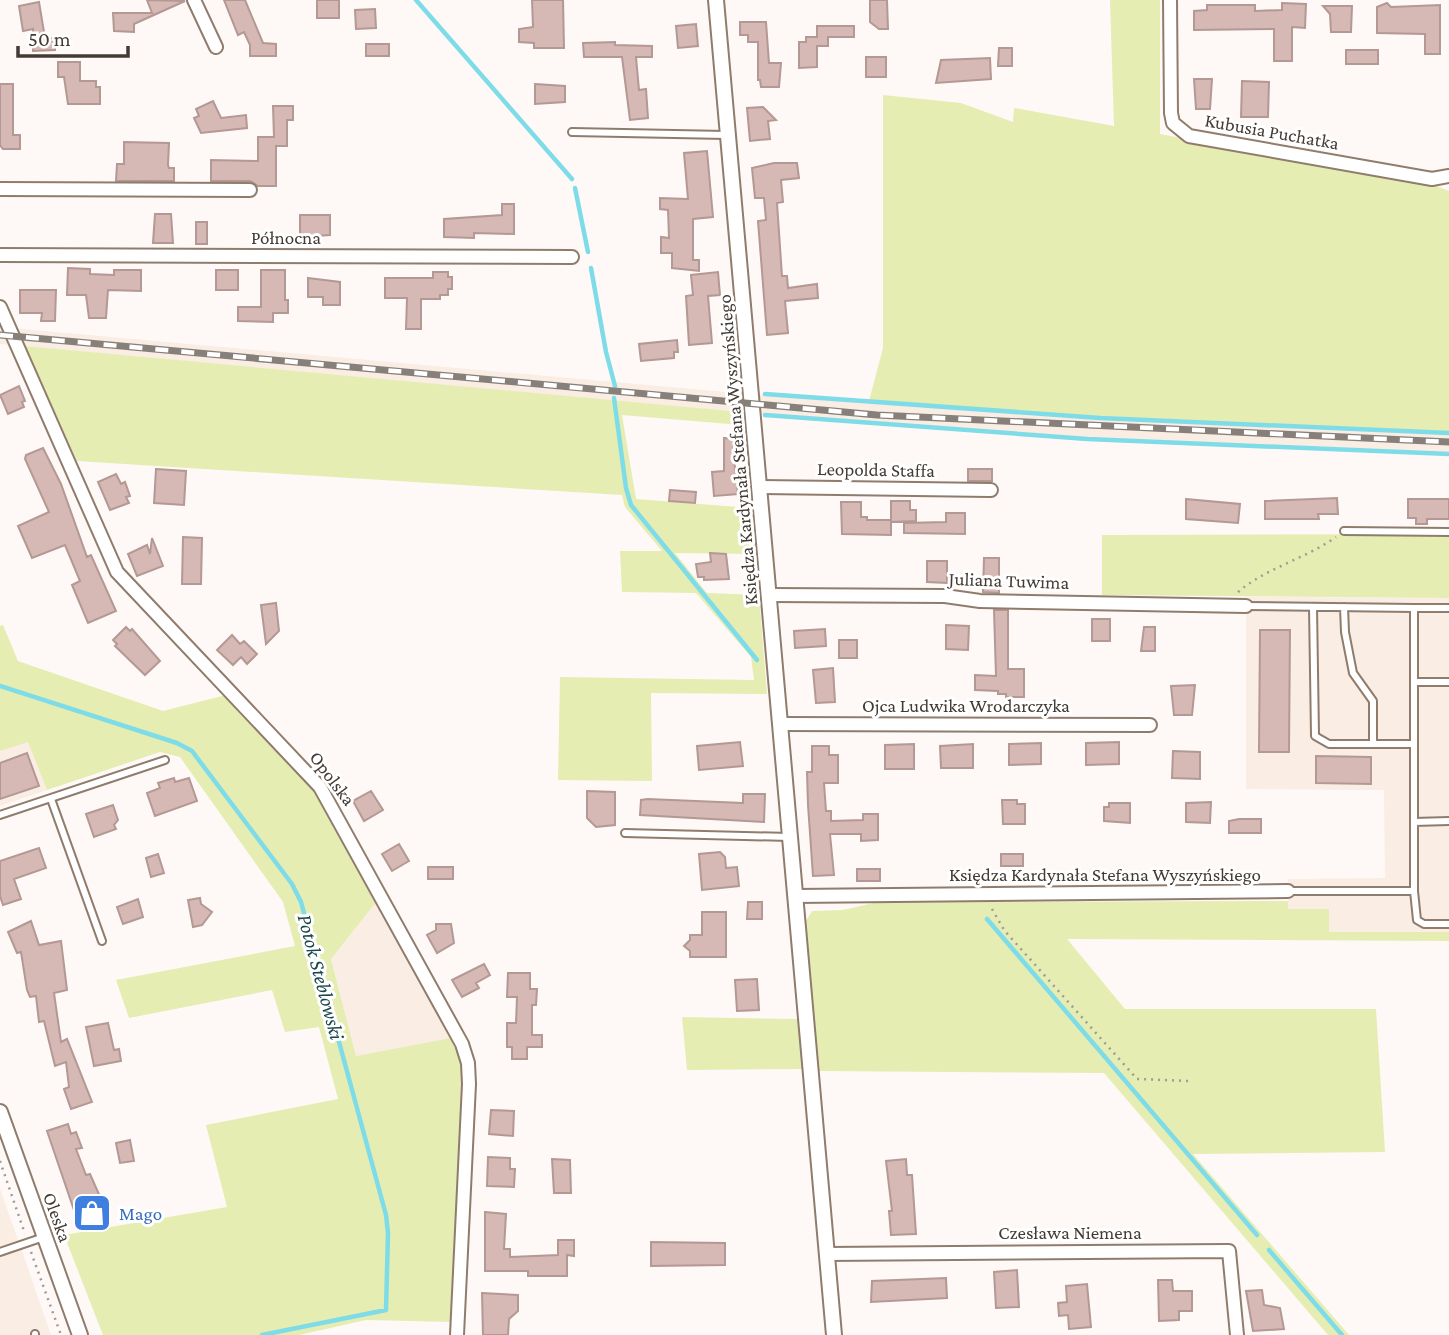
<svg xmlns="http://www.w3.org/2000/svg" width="1449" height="1335" viewBox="0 0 1449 1335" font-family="'Crimson Pro',serif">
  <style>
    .built { fill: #f9ede4 }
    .green { fill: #e5edb3 }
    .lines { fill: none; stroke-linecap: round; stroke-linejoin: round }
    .stream { stroke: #7edce8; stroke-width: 4.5 }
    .building { fill: #d6b8b4; stroke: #b49894; stroke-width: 2 }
    .service-casing { stroke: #907c6c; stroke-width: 10 }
    .minor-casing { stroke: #907c6c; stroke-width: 16 }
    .tertiary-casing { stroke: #907c6c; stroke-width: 18 }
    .path { stroke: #a19a95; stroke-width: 2.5; stroke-dasharray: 2 5; stroke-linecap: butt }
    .service { stroke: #fff; stroke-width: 6 }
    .minor { stroke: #fff; stroke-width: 12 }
    .tertiary { stroke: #fff; stroke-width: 14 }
    .rail-casing { stroke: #877f7a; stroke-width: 7 }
    .rail { stroke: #fff; stroke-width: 4.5; stroke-dasharray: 13; stroke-linecap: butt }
    .labels { text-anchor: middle; stroke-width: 6; stroke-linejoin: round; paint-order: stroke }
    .street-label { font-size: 19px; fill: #433a33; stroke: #fff }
    .shop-label { font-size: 19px; fill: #366cbe; stroke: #fff; text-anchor: start }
    .water-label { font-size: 21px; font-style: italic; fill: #1b464b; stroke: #fff }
  </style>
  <rect width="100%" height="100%" fill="#fef9f6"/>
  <path class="built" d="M0,327L737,393L1100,418L1449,433V454L1087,439L765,415L0,344Z
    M1246,597L1449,598V932H1329L1288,909V879L1385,878L1384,790L1246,789Z
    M28,741L47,790L0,806V751Z
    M377,901L450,1038L356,1056L331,959Z
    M0,1189L23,1254L51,1335H0Z"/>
  <path class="green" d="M1110,0H1160V134L1434,185L1449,191V433L1100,418L869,401L883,348V95L961,103L1013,122L1014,108L1114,126Z
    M25,346L740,412L741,425L622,415L636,499L751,508L756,554L675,553L707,593L759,595L767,694L651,693L652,781L558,780L560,677L754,680L751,657L696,593L622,592L620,551H662L625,507L622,495L77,461Z
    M1449,534V598L1102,595V535Z
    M3,625L18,661L163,711L226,695L285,754L324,805L377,901L331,959L356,1056L450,1038L463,1066L451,1322L366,1320L299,1335H103L64,1235L227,1207L206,1125L338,1099L319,1027L285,1032L272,990L129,1018L116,980L295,946L283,902L180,757L160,752L47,790L28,742L0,751V626Z
    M1288,901V909H1329V932H1449V941L1067,939L1125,1009H1376L1385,1152L1193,1154L1349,1335H1328L1104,1073L817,1071L806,921L812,911L843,910L878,902Z
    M682,1017L798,1019L804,1069L687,1070Z"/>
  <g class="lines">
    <path class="stream" d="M416,0L572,179
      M575,188L588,252
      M591,268L606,352L615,386
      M765,394L1100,418L1449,433
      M614,398L626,488L631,505L757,660
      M765,415L1087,439L1449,454
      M0,686L177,743L192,751L292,884L301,902L386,1215L388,1233L386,1310L262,1335
      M987,919L1257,1235
      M1269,1250L1342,1335"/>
  </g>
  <path class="building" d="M147,0L185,1L134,24V32L114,31L113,13H152Z
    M224,0H245L263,43L276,44V56H250V45L244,32L238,35Z
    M317,0H339V18H317Z
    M532,0H563L564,48H534V43L519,42V29L533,27Z
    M870,0H887L888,29H879L870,22Z
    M39,2L45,38H55V50L33,51V29L23,31L19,6Z
    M1282,3L1306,4L1305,28L1292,27V61H1274V29L1194,30V11L1207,10V5H1255V11L1282,10Z
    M1387,3L1391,7L1440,5V54H1425V34L1377,33V7Z
    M1323,6H1352L1351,32H1331L1330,14Z
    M375,9L376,28L356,29L355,10Z
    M740,22H766L769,63H781L779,87H761L760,80H758V42H748V35H740Z
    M696,24L698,46L678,48L676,26Z
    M817,26H854V37H828V46H817V67L799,68V42H806V37H817Z
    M615,42V45L652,46V57H636L639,90L646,89L648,118L630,120L622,57H584L583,43Z
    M366,44H389V56H366Z
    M999,48H1012V66H998Z
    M1346,50H1378V64H1346Z
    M866,57H886V77H866Z
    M990,58L991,79L936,83L941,60Z
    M58,62H80V81H96V87H100V104H68L64,77H58Z
    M1194,79H1212L1210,109H1196Z
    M1242,81L1269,82L1268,117H1241Z
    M0,84H13V135H20V149H3L0,145Z
    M535,84L565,86V102L535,104Z
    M213,101L221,118L246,115L247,128L201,133L194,118L199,116L196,109Z
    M273,106H293V120H287V146H276V186H258L250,181H211V160L258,161V137H274Z
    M763,107L776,120L768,121L770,139L750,141L747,108Z
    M124,142L169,143L168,165L169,168H174V181H116L117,164H124Z
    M707,151L713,217L693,219V260H699V271L672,268V253H661V237L669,238L668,210L660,209V198L688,199L684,153Z
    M774,163H797L799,178L781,180L783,202L777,203L782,276H787L788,288L817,284L818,298L785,301L788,333L767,335L758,221L766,220L764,198H755L752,168Z
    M502,204H514V234L474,233V238L444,237V219L502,215Z
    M155,214H171L173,243H153Z
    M300,215H330V235L300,237Z
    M196,222H207V244H196Z
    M68,268L90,269V274L114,275V270H141V291L108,290L106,318H89L86,295H67Z
    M216,270H238V290H216Z
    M261,270H285V300H288V313H273V322L238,321V307H261Z
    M433,272H448V277H452V289H448V295H440V299H421V329H406L407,298H385V278H433Z
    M718,272L720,295L708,296L712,343L689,345L686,296L693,295L691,275Z
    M308,278L340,282V305H323V297H308Z
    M20,290H56L55,321H41L42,313H20Z
    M677,340L678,352H674V358L641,361L639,344Z
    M19,386L25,401L22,402L24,407L8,414L0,395Z
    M724,438L735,439L733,450L738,494L714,496L712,472L724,471Z
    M43,448L61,484L87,557L91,555L116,611L88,623L72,585L80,581L65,545L32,558L18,526L49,512L25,459L26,455Z
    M156,469L186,471L184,505L154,503Z
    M968,469H992V481H968Z
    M116,474L121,484L125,482L130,496L126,497L129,503L110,510L98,482Z
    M670,490L696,492L695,503L669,501Z
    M1337,498L1338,514H1318L1319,519H1265V501Z
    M1186,499L1240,504L1238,523L1186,519Z
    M1408,499H1449V519H1427V524H1416V518H1408Z
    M891,501H910V510H916V521L891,522Z
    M841,502H861V517H867V520H891V535L842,534Z
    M946,513H965V534L904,533V523L946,522Z
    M183,537L202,538L201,584H182Z
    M152,538L163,566L137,576L128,554L147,545L150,554Z
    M710,553L726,554L729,579L704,580V577H698L696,564L711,562Z
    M984,558H999V593L983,592Z
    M927,561H947V583L927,582Z
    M276,603L279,631L266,644L261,605Z
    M994,610H1008V669H1024V697H1006V694H998V691L975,690V675L996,676Z
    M1092,619H1110V641H1092Z
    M946,625L969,626L968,650L946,649Z
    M126,627L130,631L132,629L160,661L145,675L115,646L117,644L113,640Z
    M1144,627H1155V651H1141Z
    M825,629L826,646L795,648L794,631Z
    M1260,630H1290L1289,752H1259Z
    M232,635L240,644L244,641L257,654L247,664L241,657L233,665L217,650Z
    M839,640H857V658H839Z
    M833,668L835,702L816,703L813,670Z
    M1195,685L1192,715H1174L1171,686Z
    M740,742L743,766L699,770L697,746Z
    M1119,742V764L1086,765V743Z
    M1041,743V764L1009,765V744Z
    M914,744V769H885V745Z
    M973,744V768H941L940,746Z
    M812,746H829V755H838V783H824L826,811H831V821L863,820V814H878V840L861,841V834H830L834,875L813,876L808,805L807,772H812Z
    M1173,751L1200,752V779L1172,778Z
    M27,753L39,786L0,799V763Z
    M1316,756L1371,757V784L1316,783Z
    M174,778L175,782L189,778L197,801L155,816L147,793L160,788L158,783Z
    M371,791L383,810L364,821L353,801Z
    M587,791L615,792V825L596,827L587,818Z
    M743,794H765L764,822L640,815L641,800L648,799L743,803Z
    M1002,800H1017V804H1025V824H1003Z
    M1211,802L1210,823L1186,822V803Z
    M1109,803H1130V823L1104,821V807H1109Z
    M113,805L118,820L114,825L116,829L94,837L86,814Z
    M1239,819H1261V833H1229V821Z
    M399,844L409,861L392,871L382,854Z
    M39,848L46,868L14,879L21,899L3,905L0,896V861Z
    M720,852L725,857L726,868L737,867L739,886L702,890L699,854Z
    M158,854L164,873L151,877L146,858Z
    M1001,854H1023V866H1001Z
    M428,867H453V879H428Z
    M857,869H880V881H857Z
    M200,898L201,904L212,912L202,925L193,927L188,900Z
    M138,899L143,917L123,924L117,907Z
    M748,902H762V919H747Z
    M702,912H726V957H690V951L684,946L690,940V935H702Z
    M31,921L39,945L61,941L67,990L54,993L61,1042L67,1039L92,1102L71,1109L64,1089L69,1087L66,1062L55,1066L44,1021L39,1022L36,996L30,997L27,990L21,952L17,953L8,932Z
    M436,924H451L454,943L437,953L427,935L436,930Z
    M484,964L490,975L476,983L479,988L462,997L452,980Z
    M508,973H530V989H537L536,1005H532V1035H542V1047H527V1059H512V1047H507V1023H516L517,997H507Z
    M757,979L759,1010L737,1011L735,980Z
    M108,1023L114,1050L119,1049L121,1061L94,1066L86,1027Z
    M491,1110L514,1111L513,1136L489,1134Z
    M68,1124L71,1134L76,1132L82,1148L76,1149L86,1175L90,1174L109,1217L83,1226L80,1218L77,1219L47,1131Z
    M130,1140L134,1161L120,1163L116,1143Z
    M488,1157L510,1158V1169H515L514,1187L487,1186Z
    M552,1159L570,1160L571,1193H554Z
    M906,1159L907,1175H912L916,1234L891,1235L889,1211H892L886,1161Z
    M485,1212L506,1214L504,1249H510V1257L558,1255V1240H574V1256L567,1255V1276H528V1271H485Z
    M651,1242L725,1243V1265L651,1266Z
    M1017,1270L1019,1307L996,1308L994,1272Z
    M946,1278L947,1298L871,1302L872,1281Z
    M1158,1280H1172L1173,1291H1192V1311H1179V1320L1159,1321Z
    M1087,1284L1091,1327L1069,1329L1068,1315L1059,1316L1058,1303L1067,1302L1066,1286Z
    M1262,1290L1264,1305L1280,1308L1284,1329L1253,1331L1246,1291Z
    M482,1293L518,1295V1311L509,1319L508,1335H483Z"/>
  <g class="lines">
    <defs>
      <path id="service" d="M572,132L726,135
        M1344,531L1449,532
        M1246,606L1414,608
        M1313,607L1315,736L1329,744H1414
        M1344,607L1345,632L1353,673L1373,701V744
        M1449,608H1414V891L1417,920L1424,924H1449
        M1414,682H1449
        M51,799L102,941
        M0,815L165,760
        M1414,822L1449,821
        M625,833L789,837
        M1288,891H1414
        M0,1252L44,1237
        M35,1334V1335"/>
      <path id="minor" d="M194,0L216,47
        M1170,0L1171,113L1173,123L1189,136L1432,179L1449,176
        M0,189L250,190
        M0,255L572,257
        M0,307L117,572L320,787L462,1044L468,1063L469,1084L457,1335
        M761,487L991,490
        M771,595L945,596L980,601L1246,606
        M781,724L1150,725
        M796,896L1288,891
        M827,1254L1229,1251L1237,1335"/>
      <path id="tertiary" d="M716,0L834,1335
        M0,1112L80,1335"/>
    </defs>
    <use href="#service" class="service-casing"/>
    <use href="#minor" class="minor-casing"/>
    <use href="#tertiary" class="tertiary-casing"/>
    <path class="path" d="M1238,592C1266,568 1305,559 1336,537
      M992,909L1004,930L1137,1079L1189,1081
      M0,1161L25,1234
      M31,1252L61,1335"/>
    <use href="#service" class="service"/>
    <use href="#minor" class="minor"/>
    <use href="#tertiary" class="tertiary"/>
    <defs>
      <path id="rail" d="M0,335L877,415L1449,442"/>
    </defs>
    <use href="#rail" class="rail-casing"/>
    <use href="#rail" class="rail"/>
  </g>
  <defs>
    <symbol id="shop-square" viewBox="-11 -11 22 22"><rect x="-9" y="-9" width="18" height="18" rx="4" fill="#3f7fe0" stroke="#fff"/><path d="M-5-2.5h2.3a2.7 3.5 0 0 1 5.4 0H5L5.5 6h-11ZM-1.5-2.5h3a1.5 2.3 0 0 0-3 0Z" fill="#fff"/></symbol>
  </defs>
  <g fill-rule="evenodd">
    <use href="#shop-square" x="70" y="1191" width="44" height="44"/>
  </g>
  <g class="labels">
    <g class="street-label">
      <text transform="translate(1272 131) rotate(10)" y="7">Kubusia Puchatka</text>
      <text x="286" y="244">Północna</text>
      <text transform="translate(737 450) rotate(-95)" y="7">Księdza Kardynała Stefana Wyszyńskiego</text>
      <text transform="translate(876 469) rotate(1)" y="7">Leopolda Staffa</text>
      <text transform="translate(1009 580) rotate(2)" y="7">Juliana Tuwima</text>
      <text x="966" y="712">Ojca Ludwika Wrodarczyka</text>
      <text transform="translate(333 778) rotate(53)" y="7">Opolska</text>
      <text x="1105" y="881">Księdza Kardynała Stefana Wyszyńskiego</text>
      <text transform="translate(58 1217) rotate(70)" y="7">Oleska</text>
      <text x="1070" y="1239">Czesława Niemena</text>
    </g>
    <g class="shop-label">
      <text x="119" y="1220">Mago</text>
    </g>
    <g class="water-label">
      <text transform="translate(321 977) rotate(75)" y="7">Potok Steblowski</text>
    </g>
  </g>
  <path d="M18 46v10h110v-10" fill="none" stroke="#433a33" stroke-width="3.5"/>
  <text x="28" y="46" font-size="21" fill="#433a33" stroke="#ffffff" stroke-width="5" paint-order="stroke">50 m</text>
</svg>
